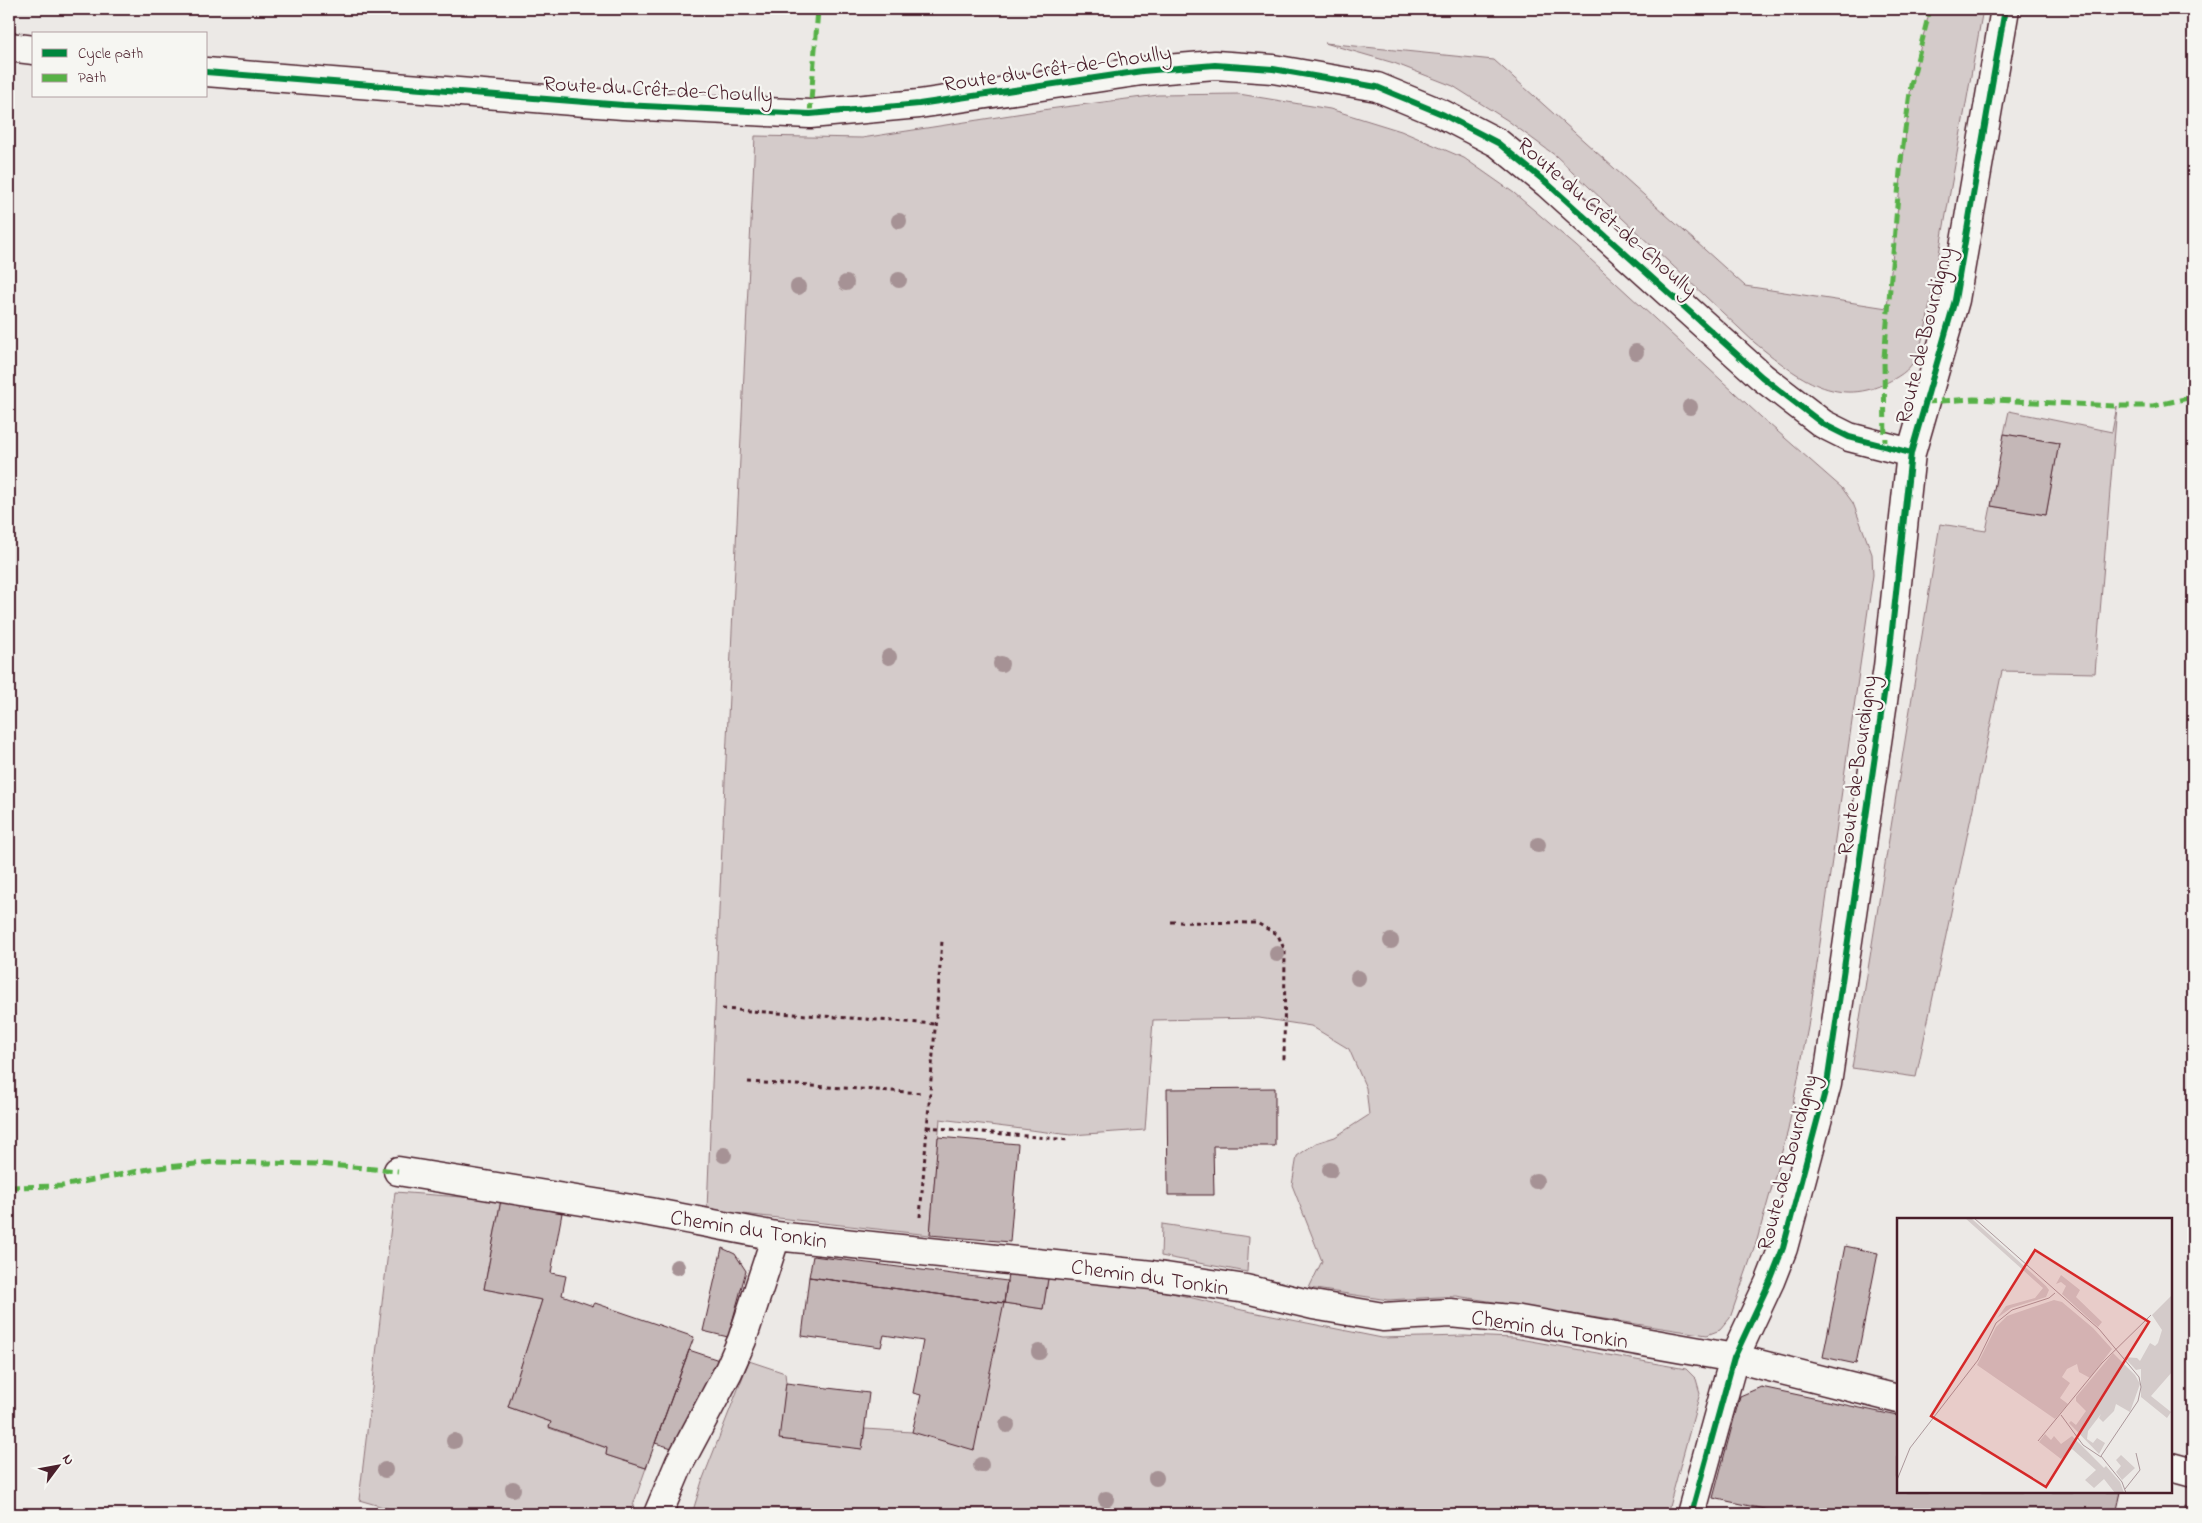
<svg xmlns="http://www.w3.org/2000/svg" width="2202" height="1523" viewBox="0 0 2202 1523" font-family="'Indie Flower',sans-serif">
  <style>
    .green { fill: #d4cbca; stroke: #8f757a }
    .building { fill: #c4b7b7; stroke: #4a1f2b }
    .lines { fill: none; stroke-linecap: round; stroke-linejoin: round }
    .minor-casing { stroke: #4a1f2b; stroke-width: 31 }
    .path { stroke: #4a1f2b; stroke-width: 3; stroke-dasharray: 4 4; stroke-linecap: butt }
    .minor { stroke: #f6f6f2; stroke-width: 28 }
    .quiet { stroke: #57b146; stroke-width: 5; stroke-dasharray: 10 5; stroke-linecap: butt }
    .cycleway-casing { stroke: #f6f6f2; stroke-width: 9 }
    .cycleway { stroke: #00873e; stroke-width: 6 }
    .tree { fill: #a69295 }
    .labels { text-anchor: middle; stroke-width: 4.5; stroke-linejoin: round; paint-order: stroke }
    .street-label { font-size: 22px; fill: #4a1f2b; stroke: #f6f6f2 }
    .inset-road { fill: none; stroke: #ab989b; stroke-width: 1 }
    .view { fill: #d62828; fill-opacity: 0.15; stroke: #d62828; stroke-width: 2.5 }
    .inset-edge { fill: none; stroke: #4a1f2b; stroke-width: 2.5 }
  </style>
  <rect width="100%" height="100%" fill="#ece9e6"/>
  <filter id="ink" filterUnits="userSpaceOnUse"><feTurbulence type="fractalNoise" baseFrequency=".02" numOctaves="2"/><feDisplacementMap in="SourceGraphic" scale="10" xChannelSelector="R" yChannelSelector="G"/><feConvolveMatrix kernelMatrix="1 2 1 2 8 2 1 2 1" color-interpolation-filters="sRGB"/></filter>
  <g filter="url(#ink)">
    <path class="green" d="M1930,9H1983L1926,326C1923,336 1920,349 1915,359C1909,371 1898,377 1886,383C1834,409 1794,374 1755,343L1556,156L1507,120L1453,86L1394,63L1325,43L1494,60L1745,286L1887,308L1911,85Z
      M1239,94L1330,109L1401,131L1464,158L1514,193L1576,246L1761,417L1842,488L1853,503L1872,554L1873,575L1808,1027L1788,1130L1757,1240L1730,1318L1720,1330L1707,1335L1456,1296L1388,1300L1309,1288L1322,1261L1292,1185L1297,1156L1316,1143L1335,1137L1369,1115L1366,1088L1349,1049L1311,1026L1259,1018L1153,1020L1145,1130L1071,1135L940,1119L930,1235L707,1210L719,911L755,136L862,138L1049,109L1158,95Z
      M2117,406L2095,673L2002,671L1916,1077L1852,1068L1940,524L1986,531L1991,506L2046,515L2059,443L2004,434L2009,411L2112,432Z
      M395,1192L501,1200L484,1289L542,1300L508,1407L551,1422L549,1428L607,1448L606,1455L646,1468L630,1514H408L359,1500Z
      M1162,1224L1249,1237L1247,1272L1161,1256Z
      M1049,1273L1172,1293L1242,1310L1382,1338L1464,1336L1514,1338L1686,1369L1696,1379L1700,1393L1667,1514H692L702,1481L749,1361L785,1373L786,1383L780,1439L862,1449L865,1429L912,1432L1004,1303L1043,1309Z"/>
    <path class="building" d="M2004,434L2059,443L2046,515L1991,506Z
      M1275,1088V1146H1213L1214,1195H1168L1167,1089Z
      M938,1137L1018,1144L1010,1242L930,1235Z
      M501,1200L562,1213L551,1273L566,1276L562,1295L593,1306L595,1303L694,1337L646,1468L606,1455L607,1448L549,1427L551,1422L508,1407L542,1300L484,1289Z
      M1845,1246L1878,1253L1856,1364L1823,1357Z
      M722,1248L735,1254L746,1271L728,1337L703,1331Z
      M813,1256L1007,1281L1004,1303L809,1277Z
      M1009,1266L1049,1273L1043,1309L1004,1303Z
      M809,1277L1004,1303L974,1450L912,1432L921,1395L913,1393L923,1341L884,1335L881,1347L802,1336Z
      M689,1350L722,1361L689,1453L655,1443Z
      M786,1383L869,1393L862,1449L779,1439Z
      M1761,1387L1898,1416V1492H2121L2116,1514H1787L1713,1498L1740,1396Z
      M2186,1506L2193,1507V1514H2184Z"/>
    <g class="lines">
      <defs>
        <path id="minor" d="M9,47L34,50
          M206,72L623,105L810,114L919,104L1142,71L1215,65L1273,69L1377,87L1442,114L1498,143L1548,184L1762,377L1823,424L1849,437L1911,453
          M398,1171L650,1212L776,1236L1152,1275L1246,1289L1313,1305L1383,1317L1450,1313L1520,1320L1734,1358L1898,1399
          M2171,1467L2193,1473
          M658,1514L680,1462L728,1372L742,1340L776,1236
          M1691,1514L1734,1358L1770,1281L1783,1248L1827,1084L1888,667L1911,453L1955,300L2005,9"/>
      </defs>
      <use href="#minor" class="minor-casing"/>
      <path class="path" d="M1171,922L1257,923L1278,935L1285,951L1284,1060
        M722,1009L935,1024
        M748,1082L922,1093
        M927,1127L1069,1140
        M920,1217L942,941"/>
      <use href="#minor" class="minor"/>
      <path class="quiet" d="M810,114L818,9
        M1925,402L1974,399L2117,406H2153L2193,397
        M1885,448L1884,358L1901,160L1911,85L1930,9
        M9,1187L62,1186L149,1169L214,1162L318,1164L398,1171"/>
      <defs>
        <path id="cycleway" d="M206,72L623,105L810,114L919,104L1142,71L1215,65L1273,69L1377,87L1442,114L1498,143L1548,184L1762,377L1823,424L1849,437L1911,453
          M1691,1514L1734,1358L1770,1281L1783,1248L1827,1084L1888,667L1911,453L1955,300L2005,9"/>
      </defs>
      <use href="#cycleway" class="cycleway-casing"/>
      <use href="#cycleway" class="cycleway"/>
    </g>
    <g class="tree">
      <circle cx="899" cy="221" r="8"/>
      <circle cx="899" cy="280" r="8"/>
      <circle cx="846" cy="283" r="8"/>
      <circle cx="798" cy="287" r="8"/>
      <circle cx="1636" cy="352" r="8"/>
      <circle cx="1690" cy="407" r="8"/>
      <circle cx="889" cy="657" r="8"/>
      <circle cx="1001" cy="664" r="8"/>
      <circle cx="1538" cy="845" r="8"/>
      <circle cx="1391" cy="941" r="8"/>
      <circle cx="1277" cy="954" r="8"/>
      <circle cx="1358" cy="978" r="8"/>
      <circle cx="724" cy="1155" r="8"/>
      <circle cx="1330" cy="1170" r="8"/>
      <circle cx="1536" cy="1181" r="8"/>
      <circle cx="677" cy="1267" r="8"/>
      <circle cx="1039" cy="1352" r="8"/>
      <circle cx="1007" cy="1425" r="8"/>
      <circle cx="454" cy="1441" r="8"/>
      <circle cx="981" cy="1465" r="8"/>
      <circle cx="385" cy="1470" r="8"/>
      <circle cx="1156" cy="1478" r="8"/>
      <circle cx="513" cy="1489" r="8"/>
      <circle cx="1106" cy="1499" r="8"/>
    </g>
  </g>
  <g class="labels">
    <g class="street-label">
      <text transform="translate(1057 67) rotate(-8)" y="8">Route du Crêt-de-Choully</text>
      <text transform="translate(658 88) rotate(3)" y="8">Route du Crêt-de-Choully</text>
      <text transform="translate(1608 216) rotate(41)" y="8">Route du Crêt-de-Choully</text>
      <text transform="translate(1923 335) rotate(-76)" y="8">Route de Bourdigny</text>
      <text transform="translate(1856 765) rotate(-82)" y="8">Route de Bourdigny</text>
      <text transform="translate(1786 1162) rotate(-75)" y="8">Route de Bourdigny</text>
      <text transform="translate(749 1228) rotate(9)" y="8">Chemin du Tonkin</text>
      <text transform="translate(1150 1276) rotate(8)" y="8">Chemin du Tonkin</text>
      <text transform="translate(1550 1328) rotate(9)" y="8">Chemin du Tonkin</text>
    </g>
  </g>
  <g transform="translate(1897 1218)">
    <rect width="275" height="275" fill="#ece9e6"/>
    <path d="M68,0H74L149,68L152,72L149,79L114,90L100,100L109,88L138,80L146,70ZM164,57L183,72L179,79L205,104L201,109L165,76L169,68L164,64L159,66ZM274,78L275,154L254,178L274,194L270,200L244,179V151L239,152L227,139L240,140L243,143L253,125L258,128L261,125L265,112L255,97ZM157,82L165,84L196,110L215,131L193,160L182,154L180,146L170,151L165,159L173,165L163,180L171,186L158,201L80,147L99,109L110,98ZM216,135L238,157L243,166L233,194L219,186L217,193L206,204L202,200L204,196L191,213L190,221L196,225L200,220L208,225L202,236L172,205L174,203L179,207L189,193L179,183V179ZM148,216L154,222L157,218L164,226L175,218L207,250L209,248L223,264L227,275H218L207,261L197,270L188,262L199,252L175,231L164,241L142,224ZM224,237L238,250L225,262L219,254L224,248L219,242Z" fill="#d4cbca"/>
    <path class="inset-road" d="M77,0L202,111L242,159L244,169L241,183L204,238L225,264L229,275M164,197L186,227L204,239M141,223L205,145L254,97M0,262L13,230L81,142L99,105L115,92L152,80L158,75M228,271L243,252L239,235"/>
    <path class="view" d="M138,32L252,104L149,269L34,198Z"/>
    <rect width="275" height="275" class="inset-edge"/>
  </g>
  <rect width="2202" height="1523" fill="none" stroke="#f6f6f2" stroke-width="30"/>
  <rect x="15" y="15" width="2172" height="1493" fill="none" stroke="#4a1f2b" stroke-width="2" filter="url(#ink)"/>
  <rect x="32" y="32" width="175" height="65" fill="#f6f6f2" stroke="#b1a0a2"/>
  <rect x="42" y="49" width="25" height="8" fill="#00873e" stroke="#b1a0a2"/>
  <text x="78" y="58" font-size="15" fill="#4a1f2b">Cycle path</text>
  <rect x="42" y="74" width="25" height="8" fill="#57b146" stroke="#b1a0a2"/>
  <text x="78" y="82" font-size="15" fill="#4a1f2b">Path</text>
  <g transform="translate(58 1466) rotate(58)" stroke="#f6f6f2" stroke-width="4" paint-order="stroke">
  <path d="M0-4L9 19L0 12L-9 19Z" fill="#4a1f2b"/>
  <text y="-8" font-size="14" font-weight="bold" text-anchor="middle" fill="#4a1f2b">N</text>
  </g>
</svg>
